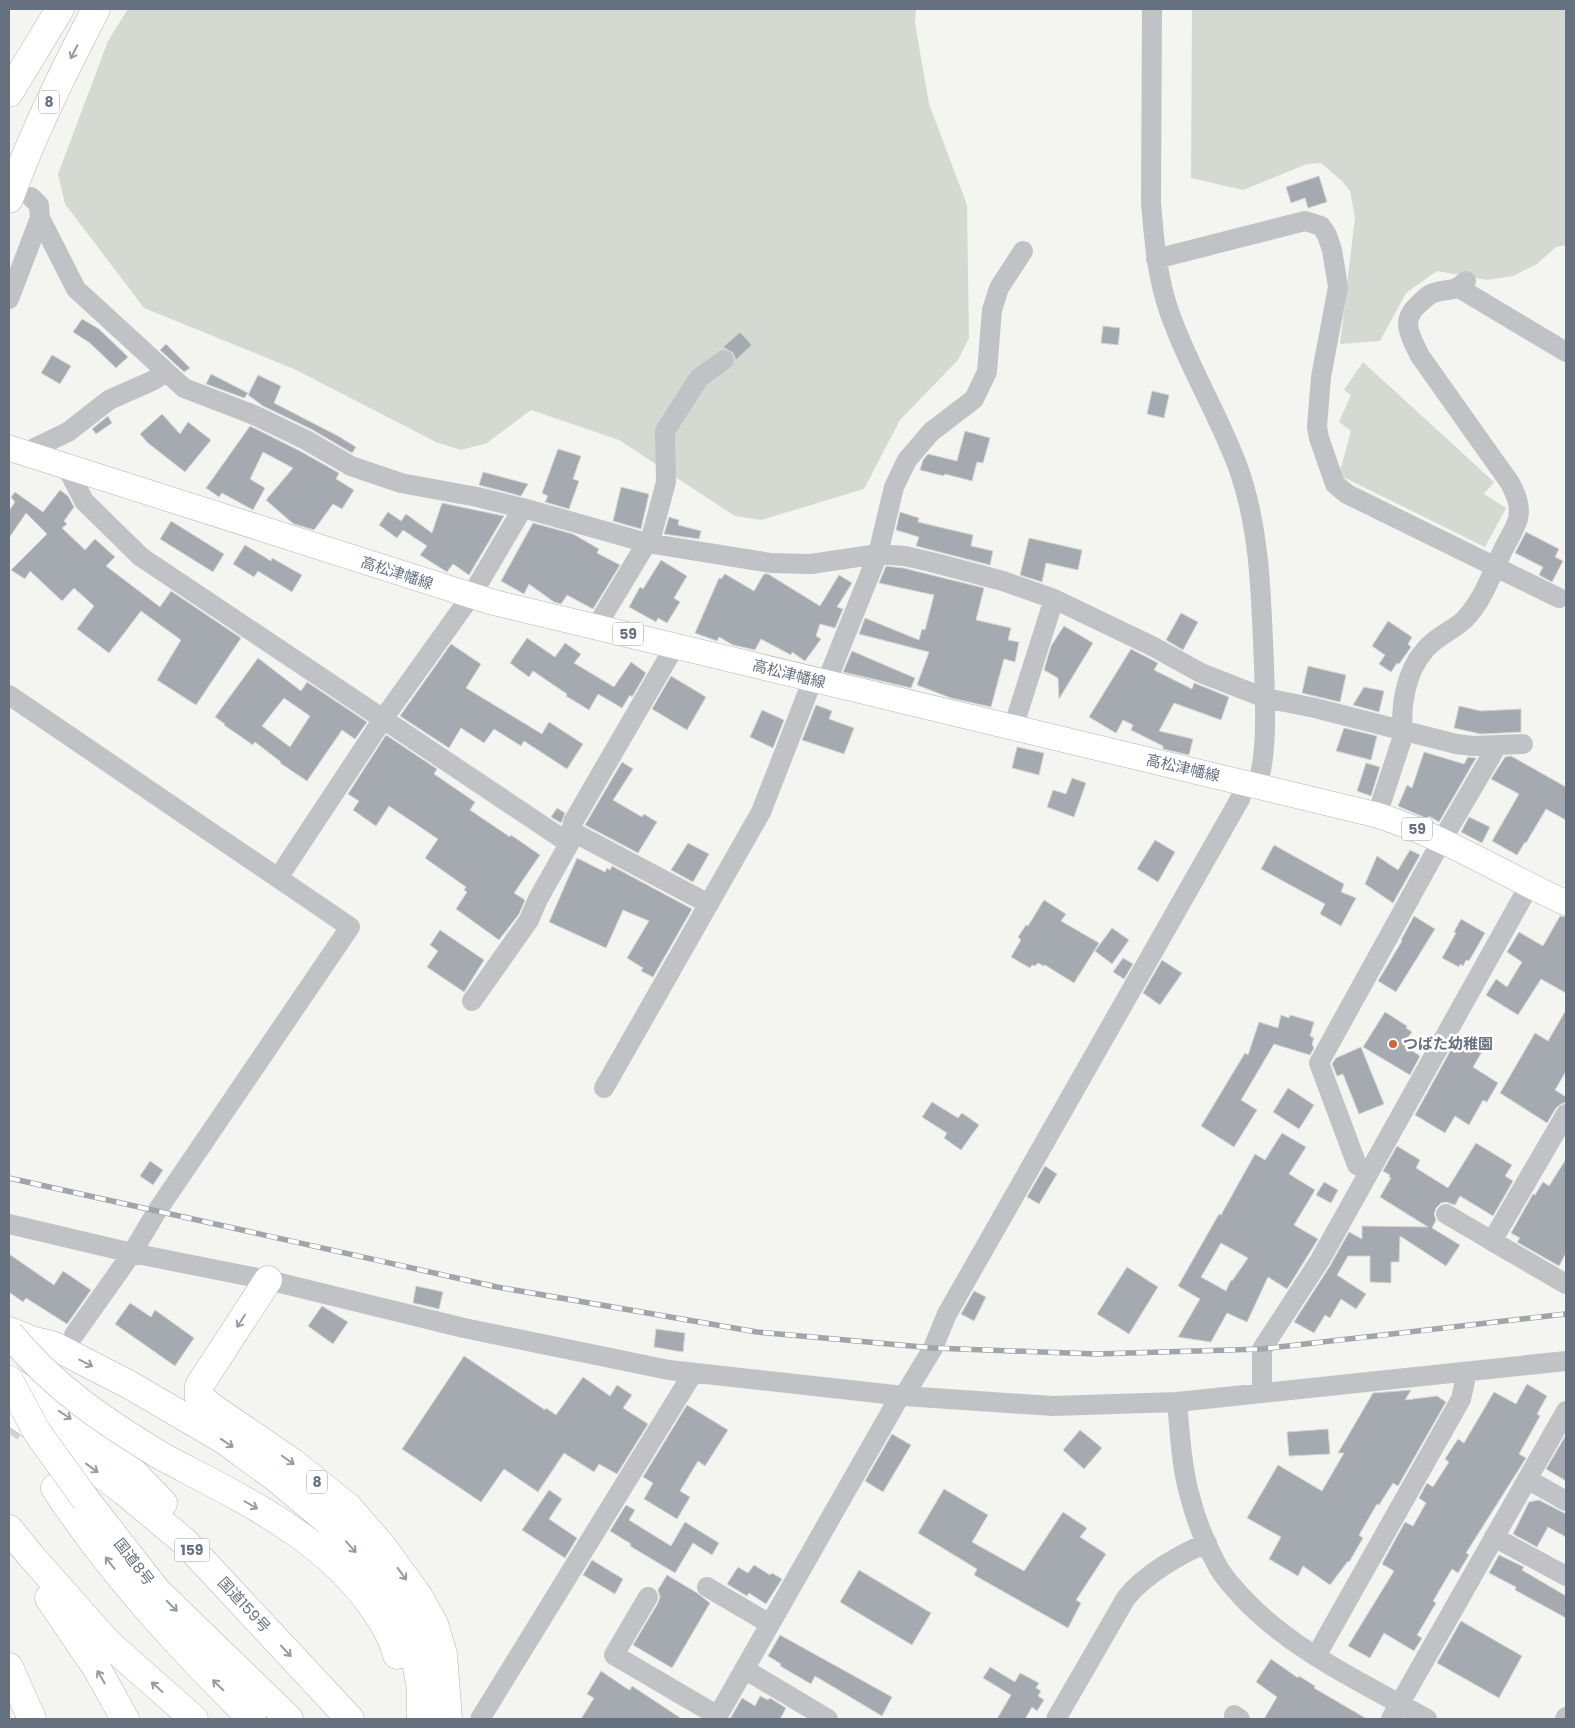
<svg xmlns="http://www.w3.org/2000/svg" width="1575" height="1728" viewBox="0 0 1575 1728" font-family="Poppins,'Noto Sans JP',sans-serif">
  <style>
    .green { fill: #d4dad2 }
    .building { fill: #a4aab0; stroke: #d5d5d3; fill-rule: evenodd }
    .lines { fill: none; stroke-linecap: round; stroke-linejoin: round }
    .minor-tunnel { stroke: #d0d3d4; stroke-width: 20; stroke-dasharray: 20 10; stroke-linecap: butt }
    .major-casing { stroke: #b1b4b8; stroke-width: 26 }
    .highway-casing { stroke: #b2b5b8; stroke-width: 29 }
    .minor { stroke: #c0c2c6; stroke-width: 20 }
    .major { stroke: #fff; stroke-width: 25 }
    .highway { stroke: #fff; stroke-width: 28 }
    .rail-casing { stroke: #a1a5aa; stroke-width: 5.5 }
    .rail { stroke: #fff; stroke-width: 4; stroke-dasharray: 11; stroke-linecap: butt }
    .highway-bridge-casing { stroke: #b2b5b8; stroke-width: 29; stroke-linecap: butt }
    .highway-bridge { stroke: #fff; stroke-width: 28 }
    .oneway { stroke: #949ca5 }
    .poi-dot { fill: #d16533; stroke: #fff; stroke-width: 2 }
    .labels { text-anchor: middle; stroke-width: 5; stroke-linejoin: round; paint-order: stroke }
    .shield { fill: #fff; stroke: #949ca5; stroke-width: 1 }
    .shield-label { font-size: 14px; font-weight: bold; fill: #66717f }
    .street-label { font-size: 15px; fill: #66717f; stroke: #fff }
    .poi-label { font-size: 15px; font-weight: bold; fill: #66717f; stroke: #fff; text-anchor: start }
  </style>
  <rect width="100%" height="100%" fill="#f4f4f0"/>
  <path class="green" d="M128,9H916L915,23L929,104L967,205L969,338L958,360L900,420L864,489L761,520L735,516L619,440L531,410L487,443L461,450L436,442L294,369L144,308L65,204L58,174L108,41Z
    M1192,9H1566V245L1556,247L1537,264L1513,276L1487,280L1437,271L1406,293L1380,341L1340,344L1355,217L1350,191L1342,181L1321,163L1307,164L1243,190L1191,178Z
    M1363,362L1494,482L1484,494L1506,508L1485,547L1339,475L1351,431L1339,422L1351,395L1344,390Z"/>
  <path class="building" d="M1319,176L1327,202L1308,208L1305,198L1291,203L1286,187Z
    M82,319L99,329L128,357L116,368L90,343L73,332Z
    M1103,326L1120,328L1118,345L1101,343Z
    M740,332L752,345L736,360L733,353L723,347Z
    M166,344L190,368L184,372L160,350Z
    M52,355L71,366L60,384L41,373Z
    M211,374L248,393L244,398L206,384Z
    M258,375L281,386L274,403L338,436L356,447L352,453L311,429L263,406L248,395Z
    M1152,391L1169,395L1164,418L1147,414Z
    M162,414L180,434L188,422L211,440L185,472L148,443L140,434Z
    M108,416L112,423L96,434L92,429Z
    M250,426L300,451L339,473L336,479L354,490L342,509L333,504L314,530L294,524L290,521L266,500L293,468L263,452L250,479L265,488L253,510L222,493L219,497L206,488Z
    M965,431L990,438L983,463L977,462L972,481L945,474L944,476L920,470L923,460L928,454L957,461Z
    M558,449L581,456L573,479L579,481L569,509L545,502L548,496L542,493Z
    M483,472L528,484L521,496L479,485Z
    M621,487L649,494L641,529L613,521Z
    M60,490L68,496L74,507L64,521L67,524L62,528L85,550L95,539L115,557L106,566L160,607L171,591L241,638L196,705L157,680L181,640L141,611L109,653L77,629L94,606L74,588L62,601L30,571L25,579L11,570L47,534L26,513L9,538V511L15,502L11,497L15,492L43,512Z
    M442,503L504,516L469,575L453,564L447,572L420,555L427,546L403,530L397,538L379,525L388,512L401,521L406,514L432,533Z
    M900,512L919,518L918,522L973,535L971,546L993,551L990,565L916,546L919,537L896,530Z
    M669,517L679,520L678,525L701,531L699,539L664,534Z
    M171,521L224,554L213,572L160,539Z
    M533,523L573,534L599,549L597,553L620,565L593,609L567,595L561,604L554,602L529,584L524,594L501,581Z
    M1526,532L1559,549L1555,557L1563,561L1552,582L1539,575L1543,567L1515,553Z
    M1029,538L1082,550L1078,570L1046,563L1042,582L1020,575Z
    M245,545L271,561L272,558L302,575L292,592L258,571L254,577L233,564Z
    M661,560L687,576L674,598L680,602L667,623L658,618L656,622L629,607L640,587L643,589Z
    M886,566L903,568L984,588L976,620L1011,628L1008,640L1019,642L1015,662L1004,659L991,707L951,698L917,685L929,652L859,634L865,618L919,640L922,629L925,630L934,595L879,583Z
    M725,574L754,591L764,574H768L820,606L839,575L852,583L837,607L843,609L835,628L820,624L816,636L821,639L805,661L792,652L791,655L761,639L755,650L733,645L719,637L717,641L695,633L719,578L721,579Z
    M1181,613L1198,622L1183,650L1166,640Z
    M1388,621L1412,637L1408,644L1411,647L1399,664L1397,663L1391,672L1379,664L1385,655L1372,646Z
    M1064,626L1093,643L1059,699L1058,678L1044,670L1051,646Z
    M527,638L555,657L565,643L581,654L574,663L614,687L631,662L646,673L632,697L630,695L622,708L598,694L589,710L566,696L567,694L533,671L529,677L510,663Z
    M451,644L481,664L466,688L542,734L549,722L583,744L567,769L524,741L521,746L494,729L484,743L461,728L449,748L400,716Z
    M1131,649L1158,663L1154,670L1192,689L1194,683L1229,697L1221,720L1174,703L1159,731L1193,739L1189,755L1163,749V746L1131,730L1133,725L1123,720L1116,733L1089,717Z
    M852,651L915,678L911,688L843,672Z
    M258,658L301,691L307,682L367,722L355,739L342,730L307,781L280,763L281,762L255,742L253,745L224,725L225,724L215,717ZM284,698L310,716L290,747L262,726Z
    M1308,666L1346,675L1340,702L1302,693Z
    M671,676L706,697L687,730L652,709Z
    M1364,687L1384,691L1379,712L1353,705Z
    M816,705L832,711L829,719L854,728L844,754L802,740Z
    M1459,706L1481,711L1521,709V732L1481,734L1454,728Z
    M762,710L784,720L773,748L750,737Z
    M1344,728L1377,736L1371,760L1336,751Z
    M386,735L437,769L434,774L475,802L470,810L510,837L511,835L540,855L514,893L525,900L519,914L499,940L456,909L467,892L464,890L466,887L425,858L438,839L389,806L376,826L353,810L359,801L348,794Z
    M1017,747L1044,753L1039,775L1012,768Z
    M1424,752L1464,764L1468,757L1476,758L1439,822L1429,816L1428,819L1398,806L1407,785L1412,788Z
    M1511,756L1566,787V820L1546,809L1526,843L1525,842L1517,855L1492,841L1519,794L1491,779L1505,757Z
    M622,762L633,769L613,800L642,817L644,814L657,822L638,853L585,825Z
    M1366,763L1380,767L1371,796L1357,791Z
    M1072,778L1086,783L1074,817L1047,807L1053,790L1066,794Z
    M557,808L565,813L561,823L551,817Z
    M1469,817L1490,827L1482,843L1461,832Z
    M1155,840L1175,852L1158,882L1137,869Z
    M688,843L709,854L693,882L671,870Z
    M1274,845L1344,884L1341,892L1356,898L1341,926L1320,914L1325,904L1261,869Z
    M1410,850L1420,855L1393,903L1365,884L1377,856L1398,870Z
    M577,858L605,872L607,868L610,870L612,866L692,909L653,977L641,971L643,968L627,958L649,921L623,910L606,948L549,922Z
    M1044,900L1066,914L1061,921L1099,943L1074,983L1045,965L1044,966L1038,963L1035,966L1032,965L1030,968L1011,957L1021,940L1018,937L1026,925L1028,926Z
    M1414,916L1435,929L1396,992L1378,981L1402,941L1401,940Z
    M1560,916L1566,917V993L1541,979L1518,1015L1486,995L1496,979L1507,987L1522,962L1507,952L1519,932L1543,946Z
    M1461,919L1485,933L1469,961L1466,960L1463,966L1460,964L1459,967L1442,958L1456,933L1454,932Z
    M1112,928L1129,940L1112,964L1095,951Z
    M440,930L484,960L464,992L427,967L438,951L430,945Z
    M1123,958L1133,964L1124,979L1113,972Z
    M1162,960L1182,973L1160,1005L1143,993Z
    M1566,1010V1071L1555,1090L1566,1097V1102L1561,1104L1556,1108L1547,1123L1500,1093L1535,1033L1548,1041Z
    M1385,1012L1407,1026L1406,1028L1412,1032L1406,1040L1411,1043L1408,1048L1420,1056L1410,1075L1363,1047Z
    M1281,1015L1289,1018L1290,1015L1314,1022L1310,1036L1314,1038L1312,1044L1314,1048L1310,1055L1274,1044L1241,1100L1257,1110L1234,1147L1201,1126L1245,1053L1248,1055L1259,1022L1278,1028Z
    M1467,1034L1486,1045L1473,1067L1498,1083L1487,1102L1483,1100L1469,1125L1455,1116L1445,1133L1415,1115L1453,1046L1459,1049Z
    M1361,1047L1384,1104L1359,1114L1343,1074L1337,1076L1332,1064L1336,1058Z
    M1288,1088L1314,1105L1299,1129L1273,1112Z
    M932,1102L958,1118L962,1113L979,1125L961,1150L944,1138L947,1133L922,1117Z
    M1282,1133L1306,1147L1289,1174L1315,1190L1294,1225L1318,1239L1287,1289L1268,1277L1247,1322L1227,1313L1211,1342L1178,1337L1200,1299L1178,1286L1219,1214L1221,1215L1255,1154L1265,1160ZM1221,1243L1248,1258L1232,1281L1231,1280L1226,1291L1201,1277Z
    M1476,1143L1512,1165L1505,1176L1513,1181L1493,1216L1460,1196L1455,1205L1446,1202L1441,1203L1436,1208L1434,1214L1436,1220L1432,1228L1460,1245L1446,1266L1400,1236L1399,1262H1391V1283L1370,1282V1256H1348L1337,1275L1366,1294L1356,1309L1341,1299L1330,1318L1325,1315L1314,1333L1294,1322L1330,1266L1349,1232L1362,1239V1226L1428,1227L1380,1197L1391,1178L1389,1177L1390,1175L1383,1171L1397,1146L1420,1160L1416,1168L1448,1188Z
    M1566,1159V1253L1559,1266L1517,1242L1520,1238L1511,1233L1533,1194L1535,1195L1543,1182L1549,1186Z
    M150,1161L163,1170L153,1185L140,1176Z
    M1045,1166L1057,1174L1039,1204L1027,1197Z
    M1324,1182L1338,1190L1331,1203L1316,1195Z
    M9,1254L54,1285L63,1271L91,1290L67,1324L26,1298L23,1302L9,1292Z
    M1127,1267L1158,1287L1129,1334L1097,1314Z
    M416,1286L443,1292L439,1309L413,1303Z
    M974,1291L986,1297L974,1321L961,1314Z
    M130,1303L151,1317L155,1310L194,1338L175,1366L115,1324Z
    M322,1306L348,1322L333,1344L308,1326Z
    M656,1329L685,1333L683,1352L654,1347Z
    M464,1356L545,1410L546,1408L556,1415L583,1377L610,1396L617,1385L632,1395L623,1408L648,1424L617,1474L599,1464L594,1472L564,1453L538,1492L504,1469L481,1502L402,1449Z
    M1527,1384L1547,1396L1537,1414L1540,1416L1519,1454L1526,1458L1466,1553L1469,1555L1458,1573L1452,1569L1433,1601L1436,1603L1417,1635L1422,1638L1414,1651L1384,1633L1370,1658L1348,1646L1394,1571L1382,1564L1405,1522L1413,1526L1426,1503L1419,1498L1427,1483L1433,1487L1449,1462L1445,1459L1458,1439L1464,1443L1494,1392L1516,1404Z
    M1411,1390L1405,1400L1437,1396L1446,1402L1398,1486L1393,1483L1379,1505L1377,1504L1359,1535L1363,1538L1349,1562L1348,1561L1330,1585L1303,1566L1298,1576L1269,1559L1281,1537L1247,1518L1278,1465L1322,1491L1344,1453H1338L1373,1393Z
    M687,1405L728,1430L705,1466L698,1461L680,1491L690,1497L677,1519L644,1499L653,1483L643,1477Z
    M1328,1429L1330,1454L1289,1456L1287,1432Z
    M1080,1430L1102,1448L1084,1469L1063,1450Z
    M892,1434L911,1445L883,1492L865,1481Z
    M1566,1435V1481L1546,1469Z
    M944,1489L988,1515L972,1542L1024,1571L1063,1512L1087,1528L1080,1537L1106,1554L1076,1600L1081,1603L1068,1628L974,1575L977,1569L918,1533Z
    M549,1490L562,1499L549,1519L577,1538L565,1558L522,1530Z
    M1539,1500L1566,1514V1537L1548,1527L1537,1547L1513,1534L1529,1502Z
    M626,1505L635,1510L629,1520L671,1546L685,1522L719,1543L712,1555L693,1543L675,1573L630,1546L631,1544L610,1531Z
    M1499,1555L1524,1567L1522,1570L1566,1596V1618L1515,1590L1516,1587L1489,1573Z
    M592,1560L623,1579L615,1594L583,1575Z
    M754,1565L770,1575L772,1573L782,1579L766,1604L749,1593L747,1596L727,1584L738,1567L748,1573Z
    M859,1570L931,1613L912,1645L840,1602Z
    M667,1575L697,1593L710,1603L672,1668L633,1645L658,1603L660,1597L658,1590Z
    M1461,1621L1522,1656L1499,1698L1437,1663Z
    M780,1635L892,1697L882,1716L815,1676L811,1684L780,1666L781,1664L768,1656Z
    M1271,1659L1298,1678L1299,1676L1315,1686L1314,1688L1367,1719H1264L1277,1697L1256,1682Z
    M990,1667L1015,1682L1020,1673L1039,1683L1036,1688L1041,1691L1038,1696L1044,1700L1037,1711L1032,1707L1025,1719H997L1011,1695L983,1678Z
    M601,1671L626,1688L630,1690L632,1686L682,1719H581L594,1698L587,1694Z
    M760,1696L768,1700L770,1698L786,1708L780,1719H730L742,1698L755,1706Z"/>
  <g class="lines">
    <path class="minor-tunnel" d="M9,1434L27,1406"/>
    <defs>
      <path id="major" d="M9,448L492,602L1377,815C1443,836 1503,874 1566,903"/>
      <path id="highway" d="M9,93L60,9
        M9,199C33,133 64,71 96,9
        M268,1280L199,1386V1397L213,1408L292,1462L348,1507L382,1546L419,1597L434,1624L443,1654L448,1719
        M9,1331L31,1340L52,1345L128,1384L224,1440L276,1478L330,1523L369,1566L395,1603L413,1645L421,1688V1719
        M9,1380L83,1428L122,1461L163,1503
        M9,1410L77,1456L125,1492L185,1542L350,1719
        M163,1457C240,1498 329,1538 378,1615C387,1629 393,1639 397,1655
        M55,1488C111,1573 180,1648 252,1719
        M86,1500L157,1591L289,1719
        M9,1529L31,1556L108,1643L194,1719
        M49,1598L96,1667L125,1719
        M9,1667L32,1719"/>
    </defs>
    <use href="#major" class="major-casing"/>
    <use href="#highway" class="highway-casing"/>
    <path class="minor" d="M1152,9L1151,202C1154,240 1157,278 1170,314C1189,368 1220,417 1239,470C1261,533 1261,600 1264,665C1265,701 1268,753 1257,786
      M31,197L39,205L40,218L76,289L184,388L254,415L306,440L351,466L401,483L477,497L530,510L647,543L771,563L811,564L878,554L905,556L935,563L1003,581L1054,599L1152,646L1201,673L1265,698L1315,708L1456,744L1473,746L1523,744
      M1156,259L1305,221L1321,226L1327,235L1332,250L1338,287L1321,377L1317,427L1319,438L1335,484L1347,494L1559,598
      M1459,288L1566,352
      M9,299L40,218
      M24,453L68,432L109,400L154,380L166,372
      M66,466L84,501L141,557L561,838L571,831L709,904
      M596,627L652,534L666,482L665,431L699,378L724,360
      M826,683L878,554L894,487L907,460L931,432L974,399L987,372L992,310L999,288L1023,251
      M9,695L350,927L157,1211L132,1253L74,1335
      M1013,728L1054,599
      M1377,815L1403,736C1400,708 1405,672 1425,650C1435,637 1452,631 1464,620C1483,601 1492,573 1503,550C1508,540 1515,529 1518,519C1521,505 1516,495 1510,483L1420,356C1411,337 1399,321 1419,304C1422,301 1427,296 1431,294C1444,288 1455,293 1466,281
      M278,878L383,719L471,596L523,508
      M472,1001L529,920L538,899L569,844L573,822L675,646
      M604,1088L761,812L813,679
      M1566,1114L1492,1241L1566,1284
      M1369,1171L1357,1165L1319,1063L1442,840L1497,746
      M1446,1214L1492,1241
      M9,1224L132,1253L268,1280L464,1328L669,1370L904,1396L1053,1406L1177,1402L1566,1361
      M1262,1393V1349L1320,1260L1529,886
      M904,1396L933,1348L947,1314L1240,799L1245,783
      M1177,1402C1180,1432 1181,1464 1189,1493C1195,1517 1204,1541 1216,1563C1222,1576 1232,1586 1241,1596C1292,1651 1363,1683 1427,1719
      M1527,1479L1566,1501
      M1494,1537L1566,1576
      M707,1587L770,1624
      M648,1597L614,1655L718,1716
      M1316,1656L1461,1399L1467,1372
      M744,1669L828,1719
      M1234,1715L1240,1719
      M480,1719L693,1373
      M716,1719L900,1396
      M1056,1719L1126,1598C1144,1575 1180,1554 1207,1543
      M1391,1719L1566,1411
      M1565,1719L1566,1717"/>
    <use href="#major" class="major"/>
    <use href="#highway" class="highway"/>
    <defs>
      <path id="rail" d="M9,1178L497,1287L757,1332L868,1342L933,1348L1096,1354L1262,1349L1566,1314"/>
    </defs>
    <use href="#rail" class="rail-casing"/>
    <use href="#rail" class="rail"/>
    <defs>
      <path id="highway-bridge" d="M9,1333C53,1387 103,1421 163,1457
        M9,1380L37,1432L86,1500"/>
    </defs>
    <use href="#highway-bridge" class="highway-bridge-casing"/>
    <use href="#highway-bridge" class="highway-bridge"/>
  </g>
  <defs><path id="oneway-shaft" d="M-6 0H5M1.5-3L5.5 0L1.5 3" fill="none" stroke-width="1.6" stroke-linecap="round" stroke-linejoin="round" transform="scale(1.25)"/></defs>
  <g class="oneway">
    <use href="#oneway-shaft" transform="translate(74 52) rotate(117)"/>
    <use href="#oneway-shaft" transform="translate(241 1321) rotate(123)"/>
    <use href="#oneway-shaft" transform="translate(86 1363) rotate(27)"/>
    <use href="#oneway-shaft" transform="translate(65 1415) rotate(34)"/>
    <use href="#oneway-shaft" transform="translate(227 1443) rotate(34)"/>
    <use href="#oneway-shaft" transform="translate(288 1460) rotate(35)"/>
    <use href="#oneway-shaft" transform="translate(92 1468) rotate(36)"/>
    <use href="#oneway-shaft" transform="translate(251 1505) rotate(30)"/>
    <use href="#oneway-shaft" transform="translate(351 1547) rotate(48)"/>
    <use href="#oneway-shaft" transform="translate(110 1563) rotate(-128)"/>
    <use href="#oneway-shaft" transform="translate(402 1574) rotate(54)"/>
    <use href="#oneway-shaft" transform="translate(172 1606) rotate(45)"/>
    <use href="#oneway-shaft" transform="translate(286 1651) rotate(47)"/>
    <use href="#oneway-shaft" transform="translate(101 1677) rotate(-120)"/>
    <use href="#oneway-shaft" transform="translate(218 1685) rotate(-136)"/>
    <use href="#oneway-shaft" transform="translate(157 1687) rotate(-138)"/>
  </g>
  <circle class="poi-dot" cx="1393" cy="1044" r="5"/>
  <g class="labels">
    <g class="shield">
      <rect x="39" y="90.5" width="20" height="23" rx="4"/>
      <rect x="613" y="622.5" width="30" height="23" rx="4"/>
      <rect x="1402" y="817.5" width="30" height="23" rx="4"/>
      <rect x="307" y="1470.5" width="20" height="23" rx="4"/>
      <rect x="174.5" y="1538.5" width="35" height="23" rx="4"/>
    </g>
    <g class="shield-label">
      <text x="49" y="107">8</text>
      <text x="628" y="639">59</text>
      <text x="1417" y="834">59</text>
      <text x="317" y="1487">8</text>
      <text x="192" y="1555">159</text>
    </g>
    <g class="street-label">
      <text transform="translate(397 573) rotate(18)" y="5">高松津幡線</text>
      <text transform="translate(789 674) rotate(14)" y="5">高松津幡線</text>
      <text transform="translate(1183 768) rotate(13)" y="5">高松津幡線</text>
      <text transform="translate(134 1562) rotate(52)" y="5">国道8号</text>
      <text transform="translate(244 1605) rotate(47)" y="5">国道159号</text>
    </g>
    <g class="poi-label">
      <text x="1403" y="1049">つばた幼稚園</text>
    </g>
  </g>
  <rect width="1575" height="1728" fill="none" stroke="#66717f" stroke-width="20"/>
</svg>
